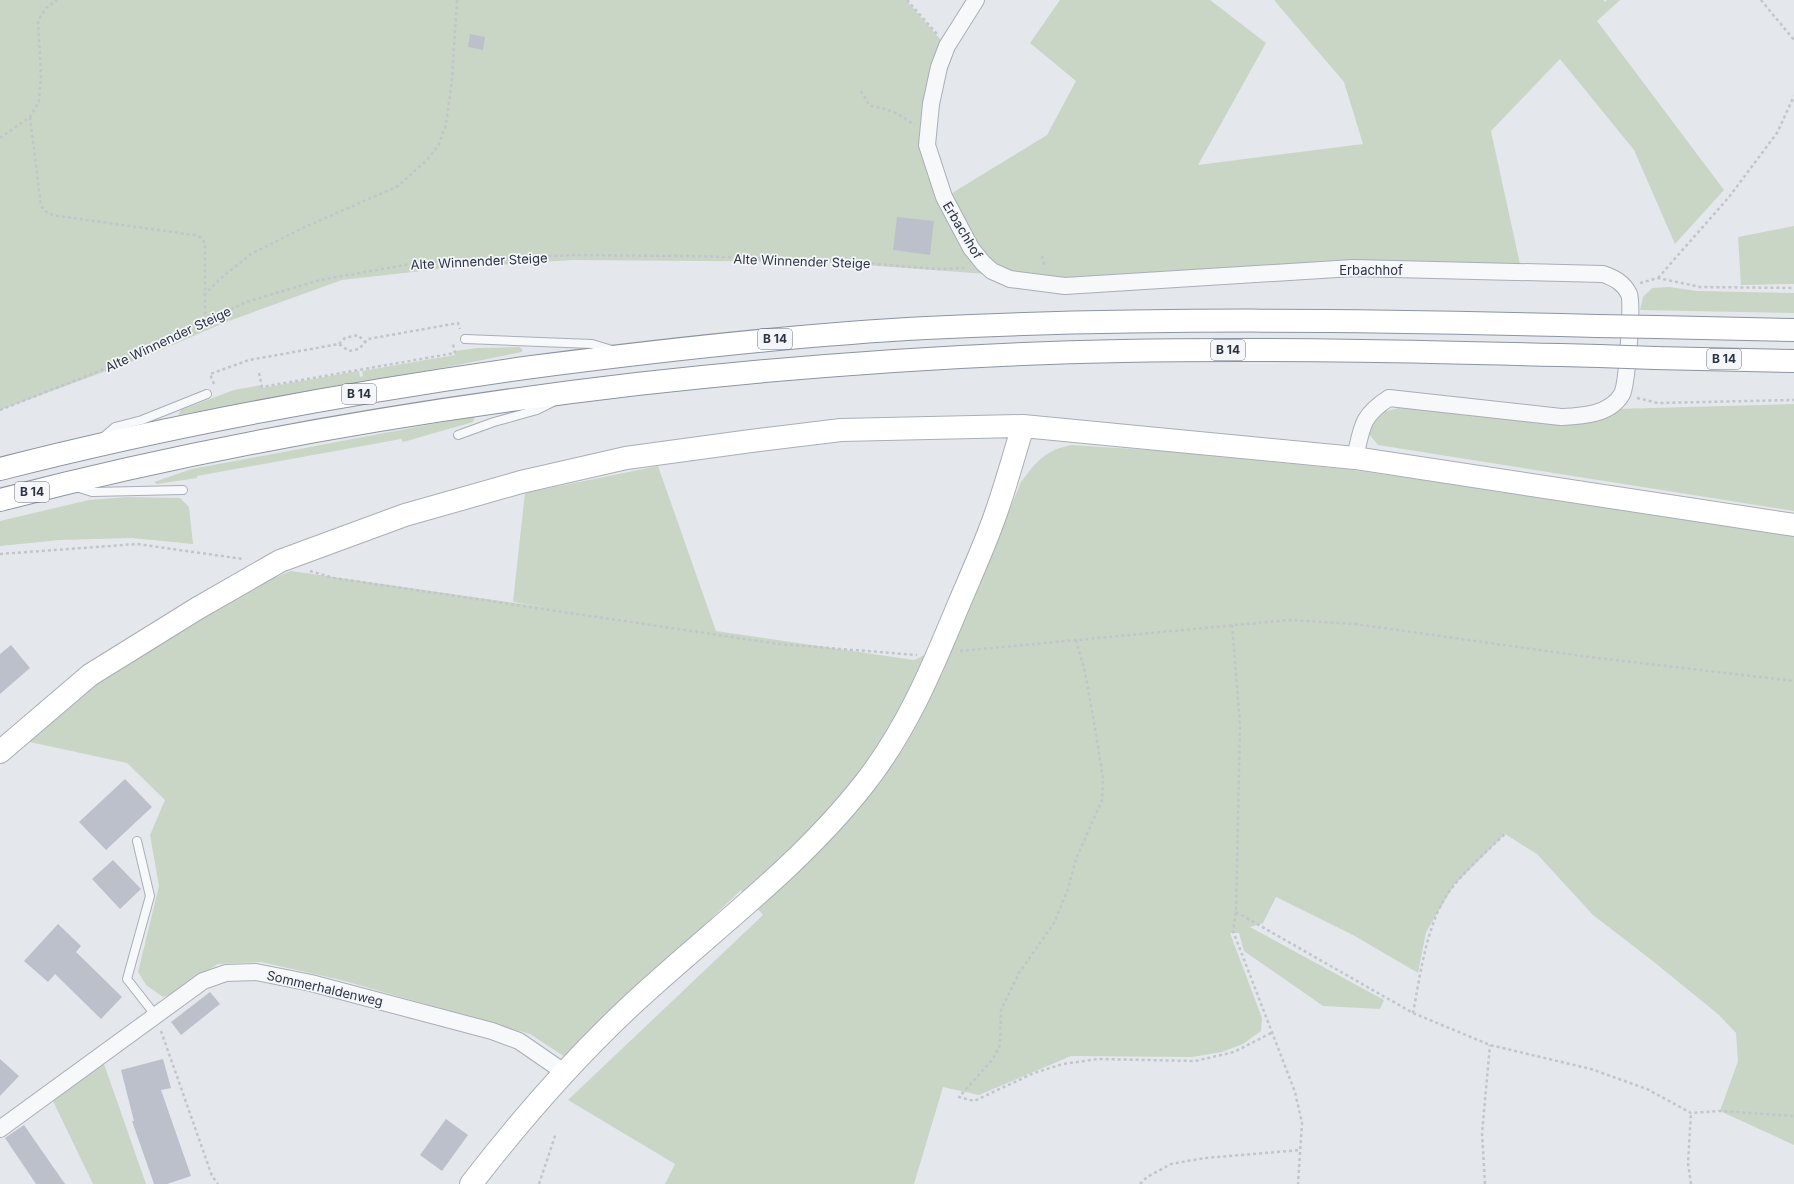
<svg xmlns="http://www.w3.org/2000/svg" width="1794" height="1184" viewBox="0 0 1794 1184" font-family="Inter,sans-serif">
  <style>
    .green { fill: #c9d6c5 }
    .building { fill: #bbc0ca }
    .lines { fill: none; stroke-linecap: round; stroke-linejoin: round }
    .lane-casing { stroke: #a9aeb7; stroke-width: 10 }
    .street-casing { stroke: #a9aeb7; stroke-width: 18 }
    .secondary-casing { stroke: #a9aeb7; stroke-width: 24 }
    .highway-casing { stroke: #8b94a3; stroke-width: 24 }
    .path { stroke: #c2c5cb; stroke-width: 2.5; stroke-dasharray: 3 3; stroke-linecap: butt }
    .lane { stroke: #f7f8fa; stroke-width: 8 }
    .street { stroke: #f7f8fa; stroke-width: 16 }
    .secondary { stroke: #fff; stroke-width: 22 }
    .highway { stroke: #fff; stroke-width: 22 }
    .highway-bridge-casing { stroke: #8b94a3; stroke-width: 24; stroke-linecap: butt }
    .highway-bridge { stroke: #fff; stroke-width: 22 }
    .labels { text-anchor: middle; stroke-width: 3.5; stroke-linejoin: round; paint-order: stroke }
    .shield { fill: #f4f6f9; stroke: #676e7b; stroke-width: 1 }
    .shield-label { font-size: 12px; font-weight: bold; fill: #2b3445 }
    .street-label { font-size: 13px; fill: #2b3445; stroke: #f4f6f9 }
  </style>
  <rect width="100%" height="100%" fill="#e4e7ec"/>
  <path class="green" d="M0,0H906L947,47L928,120L944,198L1047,135L1076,81L1030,43L1060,0H1210L1266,43L1198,165L1363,144L1344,82L1274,0H1604L1605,2L1607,0H1620L1597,21L1724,190L1675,244L1634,150L1560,59L1491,131L1520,264L1356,263L1068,280L823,262L573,260L448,268L342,280L226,322L147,356L0,410Z
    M1794,226V284L1741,285L1738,237Z
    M1669,287L1697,291L1794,293V313L1640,310L1643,297L1652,288Z
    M519,347L522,349V352L452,366L178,415L181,410L234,390L261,385L262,388L359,371L360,377L363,376L362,371L455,355V351L477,348Z
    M1794,404V511L1378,445L1368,433L1371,420L1382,412L1399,408L1571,423L1616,409Z
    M475,416L473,422L403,442L401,439L197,476V478L157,484L154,482L192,469Z
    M1071,445L1179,452L1353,470L1794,534V1145L1720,1111L1738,1061L1736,1033L1719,1015L1654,962L1593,915L1537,854L1505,834L1454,885L1426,932L1418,973L1353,935L1276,897L1263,923L1250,927L1384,1000L1380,1009L1323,1006L1244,951L1239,933H1230L1262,1018L1261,1031L1243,1044L1222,1052L1192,1057L1071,1056L979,1095L943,1087L914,1184H665L675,1164L568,1100L763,915L741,890L565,1057L530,1034L341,980L261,962L218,964L169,995L163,997L146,985L138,972L159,886L150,835L165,800L127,763L25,741L100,675L249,588L291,571L544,607L513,602L525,493L658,466L716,631L914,660L956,640L1021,482C1037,461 1044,451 1071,445Z
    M128,497L180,498L189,507L193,544L132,538L60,540L0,546V521L89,500Z
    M104,1064L146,1184H93L52,1099Z"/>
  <path class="building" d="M470,34L485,37L483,50L468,47Z
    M897,217L934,221L930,255L893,250Z
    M11,645L30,668L0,694V654Z
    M125,779L152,807L106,850L79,822Z
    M113,860L141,889L120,909L92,879Z
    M58,924L81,946L76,952L122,997L101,1019L55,974L48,982L24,961Z
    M210,992L220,1004L181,1035L171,1022Z
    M0,1059L19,1076L0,1096Z
    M163,1059L171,1088L161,1090L191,1176L167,1184H154L132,1121H134L121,1070Z
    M446,1119L468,1135L442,1171L420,1155Z
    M24,1125L65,1184H36L5,1138Z"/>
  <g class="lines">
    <defs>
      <path id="lane" d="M465,339L592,344L612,350
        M458,435L494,422L537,410L553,402
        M102,438L115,427L142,420L207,394
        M76,487L92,492L183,490
        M137,841L150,896L127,979L156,1016"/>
      <path id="street" d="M976,0L947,46L939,67L931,104L927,145L944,197L971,248L983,263L992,271L1010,279L1065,286L1353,268L1603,274C1614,278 1623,282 1629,294C1633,303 1627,384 1622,394C1610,415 1582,416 1561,417L1389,398C1361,416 1362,427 1355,458
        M0,1129L203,981L226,973L256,972L311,983L492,1031L519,1041L564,1072"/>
      <path id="secondary" d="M0,752L90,675L198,608L280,561L405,515L521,482L626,458L751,441L841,430L1023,426L1355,458L1794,525
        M471,1184C525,1114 583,1048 649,989C722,923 803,862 864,784C906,731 932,669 958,606C971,575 985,545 996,513C1006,485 1014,455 1023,426"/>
      <path id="highway" d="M1657,327L1794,330
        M1655,358L1794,361
        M0,469C175,424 353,392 532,367C663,350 794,335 926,328C1150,317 1374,320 1597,326
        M0,500C209,445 423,409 637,384C798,366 960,354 1122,351C1281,348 1440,352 1599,356"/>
    </defs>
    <use href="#lane" class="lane-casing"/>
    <use href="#street" class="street-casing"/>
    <use href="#secondary" class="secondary-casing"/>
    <use href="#highway" class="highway-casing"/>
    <path class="path" d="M907,0L937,34
      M1761,0L1794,40
      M861,91L870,106C887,108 900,114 913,124
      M30,117L41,206C46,213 51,215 58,216L194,235L200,237L205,243V321
      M0,138L30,117L39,101L41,75L38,21L46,8L57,0
      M1042,256L1045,268
      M1658,278L1729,197L1777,133L1794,96
      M1640,283L1658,278L1700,287L1794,288
      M204,295L220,279L251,254L305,227L398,186L427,160L438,146L446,125L452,79L457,0
      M339,344L345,338L358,335L365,342
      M259,373L262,387L455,353L453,344
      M214,384L210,374L249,360L339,344L349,351L359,349L368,339L458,323L460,329
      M1637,398L1658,403L1794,400
      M0,410L140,355L246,302L320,280L422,262L572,255L690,256L833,260L937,269L968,268
      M0,554L137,544L243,559
      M310,571L334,578L779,644L917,655
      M1232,625L1240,724L1236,912L1233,931L1295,1092L1302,1123L1298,1184
      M1076,640L1085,672L1095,728L1103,778L1102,800L1076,859L1068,889L1054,923L1019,973L1001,1010L1000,1045L993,1059L959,1097L974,1101L1034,1073L1063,1064L1098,1059L1195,1061L1234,1052L1273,1032
      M960,651L1289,620L1355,624L1589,657L1794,681
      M1236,912L1413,1013L1490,1045L1591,1069L1647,1089L1691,1113L1720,1111L1794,1116
      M1413,1013C1421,972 1427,916 1455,884C1470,866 1488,850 1505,834
      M161,1031L212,1176L218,1184
      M539,1184L556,1133
      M1140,1184L1147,1177L1171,1164L1205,1158L1301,1150
      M1485,1184L1482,1133L1490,1045
      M1691,1184L1688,1163L1691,1113"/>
    <use href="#lane" class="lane"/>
    <use href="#street" class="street"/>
    <use href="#secondary" class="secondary"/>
    <use href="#highway" class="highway"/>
    <defs>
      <path id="highway-bridge" d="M1597,326L1657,327
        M1599,356L1655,358"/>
    </defs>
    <use href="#highway-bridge" class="highway-bridge-casing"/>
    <use href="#highway-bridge" class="highway-bridge"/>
  </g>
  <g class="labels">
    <g class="shield">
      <rect x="758" y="329" width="34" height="20" rx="3"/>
      <rect x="1211" y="340" width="34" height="20" rx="3"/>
      <rect x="1707" y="349" width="34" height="20" rx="3"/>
      <rect x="342" y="384" width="34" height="20" rx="3"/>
      <rect x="15" y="482" width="34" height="20" rx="3"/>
    </g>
    <g class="shield-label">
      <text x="775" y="343">B 14</text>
      <text x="1228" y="354">B 14</text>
      <text x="1724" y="363">B 14</text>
      <text x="359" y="398">B 14</text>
      <text x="32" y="496">B 14</text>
    </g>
    <g class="street-label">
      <text transform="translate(963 230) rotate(59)" y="5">Erbachhof</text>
      <text transform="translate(479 261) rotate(-3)" y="5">Alte Winnender Steige</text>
      <text transform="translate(802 261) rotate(2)" y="5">Alte Winnender Steige</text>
      <text x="1371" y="275">Erbachhof</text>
      <text transform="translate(168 339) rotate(-25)" y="5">Alte Winnender Steige</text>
      <text transform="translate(325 988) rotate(13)" y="5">Sommerhaldenweg</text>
    </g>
  </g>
</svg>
